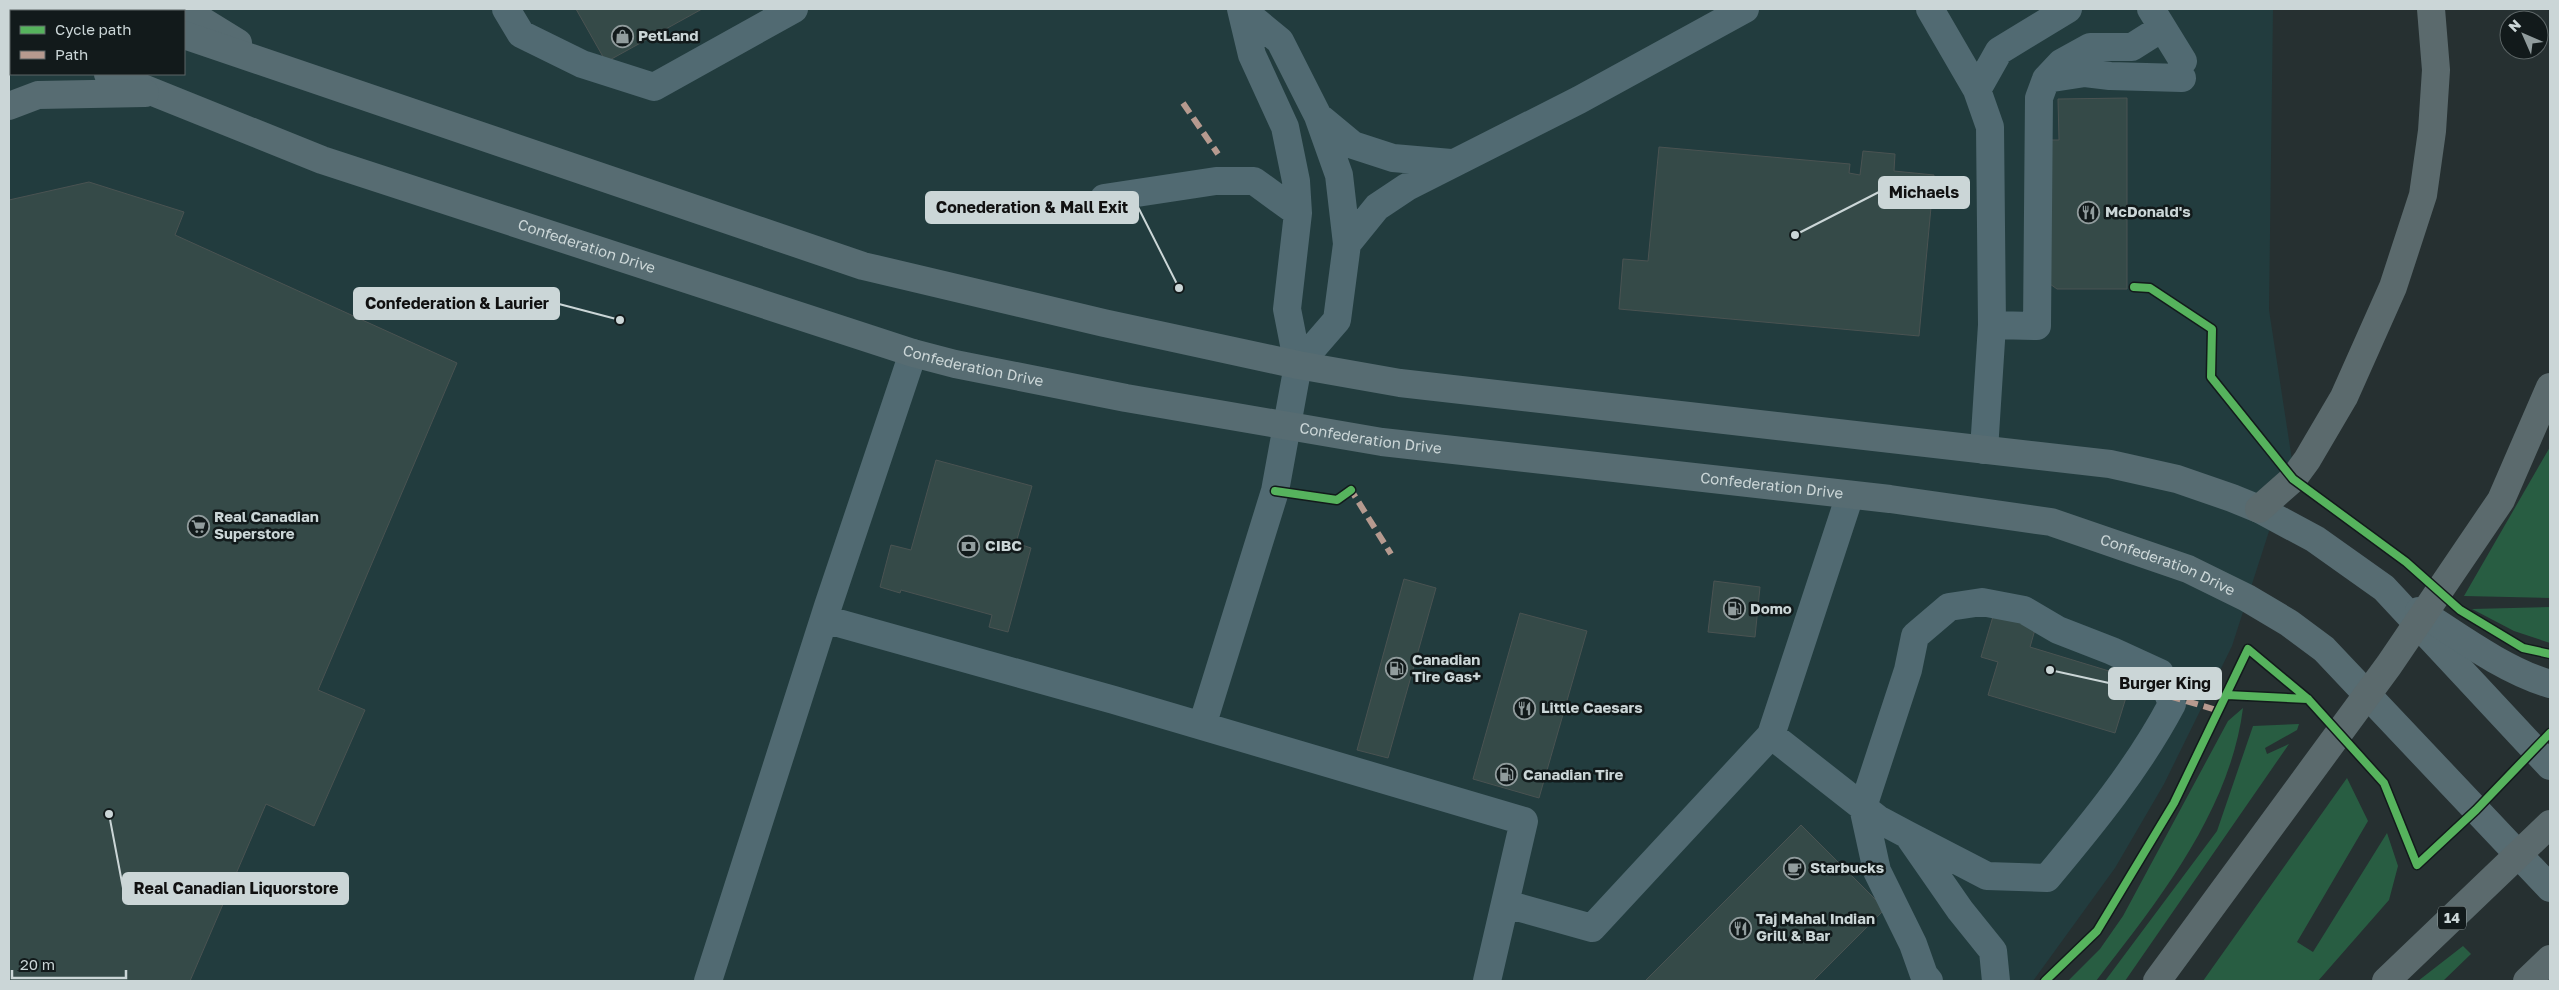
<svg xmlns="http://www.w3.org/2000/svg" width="2559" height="990" viewBox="0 0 2559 990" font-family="'Golos Text',sans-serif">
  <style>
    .built { fill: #223c3e }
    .green { fill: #285d42 }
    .building { fill: #354a48; stroke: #4a5352 }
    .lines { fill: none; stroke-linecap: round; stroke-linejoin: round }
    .minor { stroke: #516a72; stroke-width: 28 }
    .major { stroke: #576c72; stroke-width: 28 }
    .highway { stroke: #5b6a6d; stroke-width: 28 }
    .quiet { stroke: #b69a8f; stroke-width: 6; stroke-dasharray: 12 6; stroke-linecap: butt }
    .cycleway-casing { stroke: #121a1b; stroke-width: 11 }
    .cycleway { stroke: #56b35d; stroke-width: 8 }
    .labels { text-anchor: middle; stroke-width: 5; stroke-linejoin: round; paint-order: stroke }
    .shield { fill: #121a1b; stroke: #949e9f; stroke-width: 1 }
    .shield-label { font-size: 14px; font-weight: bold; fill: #cbd6d7 }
    .poi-label { font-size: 15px; font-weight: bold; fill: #cbd6d7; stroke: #121a1b; text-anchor: start }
    .street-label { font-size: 15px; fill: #cbd6d7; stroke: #121a1b }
    .leader { fill: none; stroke: #cbd6d7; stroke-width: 2 }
    .callout-dot { fill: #cbd6d7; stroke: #121a1b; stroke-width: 2 }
    .callout { fill: #cbd6d7; stroke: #cbd6d7; stroke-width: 2 }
    .callout-label { font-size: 16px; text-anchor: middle; font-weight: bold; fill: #111 }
  </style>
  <rect width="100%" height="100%" fill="#263031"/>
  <path class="built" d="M43,9H2273L2269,310L2292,460L2232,646L2164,784L2115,868L2033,981H9V71L11,67V74H184V11H42Z"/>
  <path class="green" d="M2550,447V598L2464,596Z
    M2550,607V643L2514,631L2472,609Z
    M2243,708C2230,811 2158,901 2096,981H2068L2100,949L2123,916L2228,721Z
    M2299,724L2297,730L2265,748L2267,754L2289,744L2125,981H2105L2217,831L2253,726Z
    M2347,778L2368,821L2297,942L2313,952L2387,833L2398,866L2389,900L2318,981H2203Z
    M2463,946L2471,954L2443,981H2418Z"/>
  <path class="building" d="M576,9H702L606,62Z
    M2127,98V289H2057L2050,284L2051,140H2059L2058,99Z
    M1659,147L1850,164L1849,173L1860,175L1863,151L1895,154L1894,171L1934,175L1919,336L1619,309L1623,259L1648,261Z
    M89,182L184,212L175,235L457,363L318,690L365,710L314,826L266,804L190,981H9V200Z
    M936,460L1032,486L1016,543L1031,548L1008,632L989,627L992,615L901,590L900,593L880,587L891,545L911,550Z
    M1404,579L1436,588L1388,758L1357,750Z
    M1714,581L1760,587L1755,637L1708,632Z
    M1520,613L1587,631L1539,798L1473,779Z
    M1994,613L2036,626L2030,647L2132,678L2115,733L1988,695L1998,662L1981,657Z
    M1801,825L1885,909L1813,981H1645Z"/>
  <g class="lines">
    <path class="minor" d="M506,9L521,34L582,64L654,87L794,9
      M1241,9L1280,41L1318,116L1339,175L1347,244L1337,320L1298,365
      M1930,9L1977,90L1990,127L1992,325L1984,450
      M2151,9L2183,61
      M2046,79L2085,73L2110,76L2182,78
      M1977,90L1999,51L2068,9
      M1318,116L1353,145L1393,158L1451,163
      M1104,198L1216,181H1254L1298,213
      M1347,244L1377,207L1407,187L1579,100L1745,9
      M1992,325L2037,326L2039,98L2046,79L2061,63L2090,47H2132L2162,28
      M824,619L1114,700L1524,821L1487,981
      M1202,726L1275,491L1298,365L1287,309L1298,213L1296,181L1285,127L1252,55L1241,9
      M1771,735L1878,819L1908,835L1987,876L2047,878C2093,823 2138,768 2172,704L2160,673L2112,651L2058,630L2024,610L1982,602L1949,607L1915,636L1908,670L1863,807L1877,871L1913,944L1924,975L1929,981
      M1910,838L1960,910L1993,951L1996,981
      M1506,904L1592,928L1771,735L1850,495
      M708,981L828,606L913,353"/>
    <g class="major">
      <path d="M122,9L128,11"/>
      <path d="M183,9L238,43"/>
      <path d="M9,32L11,33"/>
      <path d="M184,35L863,266L1104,323L1298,365L1400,383L2110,464L2177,479L2232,498L2259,509L2315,539L2384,588L2550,766"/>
      <path id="s1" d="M108,74L322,160L913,353L955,364L1126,398L1382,442L1890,499L2051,522L2188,569L2247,598L2289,623L2324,649L2550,888"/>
      <path d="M9,106L38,95L145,93"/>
      <path d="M2419,611C2458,636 2505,671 2550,684"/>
    </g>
    <path class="highway" d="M2259,509L2293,479L2307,460L2344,397L2393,287L2423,195L2432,131L2436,70L2431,9
      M2157,981L2389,665L2501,500L2550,387
      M2386,981L2550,824
      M2527,981L2550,959"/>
    <path class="quiet" d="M1183,103L1218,154
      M1348,492L1351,490L1391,554
      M2169,696L2220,711"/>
    <defs>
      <path id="cycleway" d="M2134,287L2150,288L2212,329L2211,377L2293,479L2406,562L2460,610L2523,648L2550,654
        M1275,491L1337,500L1351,490
        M2227,695L2308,699
        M2045,981L2097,931L2174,803L2248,649L2308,699L2384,783L2417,865L2476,810L2550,733"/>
    </defs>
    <use href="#cycleway" class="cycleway-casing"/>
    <use href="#cycleway" class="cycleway"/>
  </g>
  <defs>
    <symbol id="shop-ring" viewBox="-11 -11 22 22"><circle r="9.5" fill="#121a1b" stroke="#919c9d" stroke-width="1.5"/><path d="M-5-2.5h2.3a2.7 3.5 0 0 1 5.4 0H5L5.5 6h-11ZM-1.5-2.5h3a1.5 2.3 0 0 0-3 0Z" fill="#919c9d"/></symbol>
    <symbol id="restaurant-ring" viewBox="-11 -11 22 22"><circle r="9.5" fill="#121a1b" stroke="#919c9d" stroke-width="1.5"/><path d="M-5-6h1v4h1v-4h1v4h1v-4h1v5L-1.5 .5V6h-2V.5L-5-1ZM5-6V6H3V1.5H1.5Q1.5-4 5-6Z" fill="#919c9d"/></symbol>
    <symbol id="supermarket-ring" viewBox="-11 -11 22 22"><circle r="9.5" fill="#121a1b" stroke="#919c9d" stroke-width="1.5"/><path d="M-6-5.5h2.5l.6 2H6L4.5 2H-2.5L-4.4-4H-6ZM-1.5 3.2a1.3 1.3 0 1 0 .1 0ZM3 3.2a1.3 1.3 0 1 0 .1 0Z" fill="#919c9d"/></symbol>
    <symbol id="bank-ring" viewBox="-11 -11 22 22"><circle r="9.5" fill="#121a1b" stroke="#919c9d" stroke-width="1.5"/><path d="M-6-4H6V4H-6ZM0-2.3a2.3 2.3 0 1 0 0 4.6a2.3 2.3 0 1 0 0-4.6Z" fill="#919c9d"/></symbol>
    <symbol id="fuel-ring" viewBox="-11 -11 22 22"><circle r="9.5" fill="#121a1b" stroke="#919c9d" stroke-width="1.5"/><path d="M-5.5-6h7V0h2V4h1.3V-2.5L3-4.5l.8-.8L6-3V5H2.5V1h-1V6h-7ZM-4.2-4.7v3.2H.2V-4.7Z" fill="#919c9d"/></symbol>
    <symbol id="cafe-ring" viewBox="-11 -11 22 22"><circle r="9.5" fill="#121a1b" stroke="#919c9d" stroke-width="1.5"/><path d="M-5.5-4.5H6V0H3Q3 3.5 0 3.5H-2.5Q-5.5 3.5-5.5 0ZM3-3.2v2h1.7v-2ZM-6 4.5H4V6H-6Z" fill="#919c9d"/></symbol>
  </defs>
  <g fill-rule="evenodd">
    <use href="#shop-ring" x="610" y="24" width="25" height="25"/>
    <use href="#restaurant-ring" x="2076" y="200" width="25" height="25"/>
    <use href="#supermarket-ring" x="186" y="514" width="25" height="25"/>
    <use href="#bank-ring" x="956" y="534" width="25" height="25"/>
    <use href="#fuel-ring" x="1722" y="596" width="25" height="25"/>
    <use href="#fuel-ring" x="1384" y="656" width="25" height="25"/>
    <use href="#restaurant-ring" x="1512" y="696" width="25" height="25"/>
    <use href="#fuel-ring" x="1494" y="762" width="25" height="25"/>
    <use href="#cafe-ring" x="1782" y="856" width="25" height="25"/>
    <use href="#restaurant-ring" x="1728" y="916" width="25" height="25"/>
  </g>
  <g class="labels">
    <rect class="shield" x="2438" y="906.5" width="28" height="23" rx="4"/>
    <g class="shield-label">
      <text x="2452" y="923">14</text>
    </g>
    <g class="poi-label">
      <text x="638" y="41">PetLand</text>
      <text x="2105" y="217">McDonald's</text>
      <text x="214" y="522">Real Canadian<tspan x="214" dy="17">Superstore</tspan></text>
      <text x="985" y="551">CIBC</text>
      <text x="1750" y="614">Domo</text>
      <text x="1412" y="665">Canadian<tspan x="1412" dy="17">Tire Gas+</tspan></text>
      <text x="1541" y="713">Little Caesars</text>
      <text x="1523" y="780">Canadian Tire</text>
      <text x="1810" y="873">Starbucks</text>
      <text x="1756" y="924">Taj Mahal Indian<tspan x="1756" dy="17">Grill &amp; Bar</tspan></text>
    </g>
    <g class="street-label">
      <text dy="5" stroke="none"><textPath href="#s1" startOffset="509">Confederation Drive</textPath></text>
      <text dy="5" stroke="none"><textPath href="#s1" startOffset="914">Confederation Drive</textPath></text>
      <text dy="5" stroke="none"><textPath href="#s1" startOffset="1318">Confederation Drive</textPath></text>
      <text dy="5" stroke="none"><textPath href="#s1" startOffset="1722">Confederation Drive</textPath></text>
      <text dy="5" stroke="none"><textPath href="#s1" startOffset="2128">Confederation Drive</textPath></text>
    </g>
  </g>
  <path class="leader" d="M1795 235L1879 192M1179 288L1138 207M620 320L559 304M2050 670L2109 683M109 814L123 888"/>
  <g class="callout-dot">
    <circle cx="1795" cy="235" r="5"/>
    <circle cx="1179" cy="288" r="5"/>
    <circle cx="620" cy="320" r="5"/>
    <circle cx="2050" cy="670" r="5"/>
    <circle cx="109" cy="814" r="5"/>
  </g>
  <g class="callout">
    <rect x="1879" y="177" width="90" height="31" rx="5"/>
    <rect x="926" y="192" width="212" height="31" rx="5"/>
    <rect x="354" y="288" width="205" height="31" rx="5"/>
    <rect x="2109" y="668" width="112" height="31" rx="5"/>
    <rect x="123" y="873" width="225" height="31" rx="5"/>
  </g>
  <g class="callout-label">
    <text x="1924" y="198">Michaels</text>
    <text x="1032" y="213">Conederation &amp; Mall Exit</text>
    <text x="457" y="309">Confederation &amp; Laurier</text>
    <text x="2165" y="689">Burger King</text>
    <text x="236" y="894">Real Canadian Liquorstore</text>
  </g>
  <rect width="2559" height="990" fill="none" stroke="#cbd6d7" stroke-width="20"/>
  <rect x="10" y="10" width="175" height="65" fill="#121a1b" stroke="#5c6566"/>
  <rect x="20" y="26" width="25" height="8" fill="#56b35d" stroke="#5c6566"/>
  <text x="55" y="35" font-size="15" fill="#cbd6d7">Cycle path</text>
  <rect x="20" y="51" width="25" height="8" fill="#b69a8f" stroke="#5c6566"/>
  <text x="55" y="60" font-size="15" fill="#cbd6d7">Path</text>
  <g transform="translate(2524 35) rotate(315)"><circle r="24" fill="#121a1b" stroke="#5c6566"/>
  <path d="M0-4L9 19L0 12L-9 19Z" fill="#919c9d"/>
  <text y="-8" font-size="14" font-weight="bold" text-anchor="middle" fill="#cbd6d7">N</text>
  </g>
  <path d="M12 970v8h114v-8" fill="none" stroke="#cbd6d7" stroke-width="2.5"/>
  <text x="20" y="970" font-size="15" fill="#cbd6d7" stroke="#121a1b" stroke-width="4" paint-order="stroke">20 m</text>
</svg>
